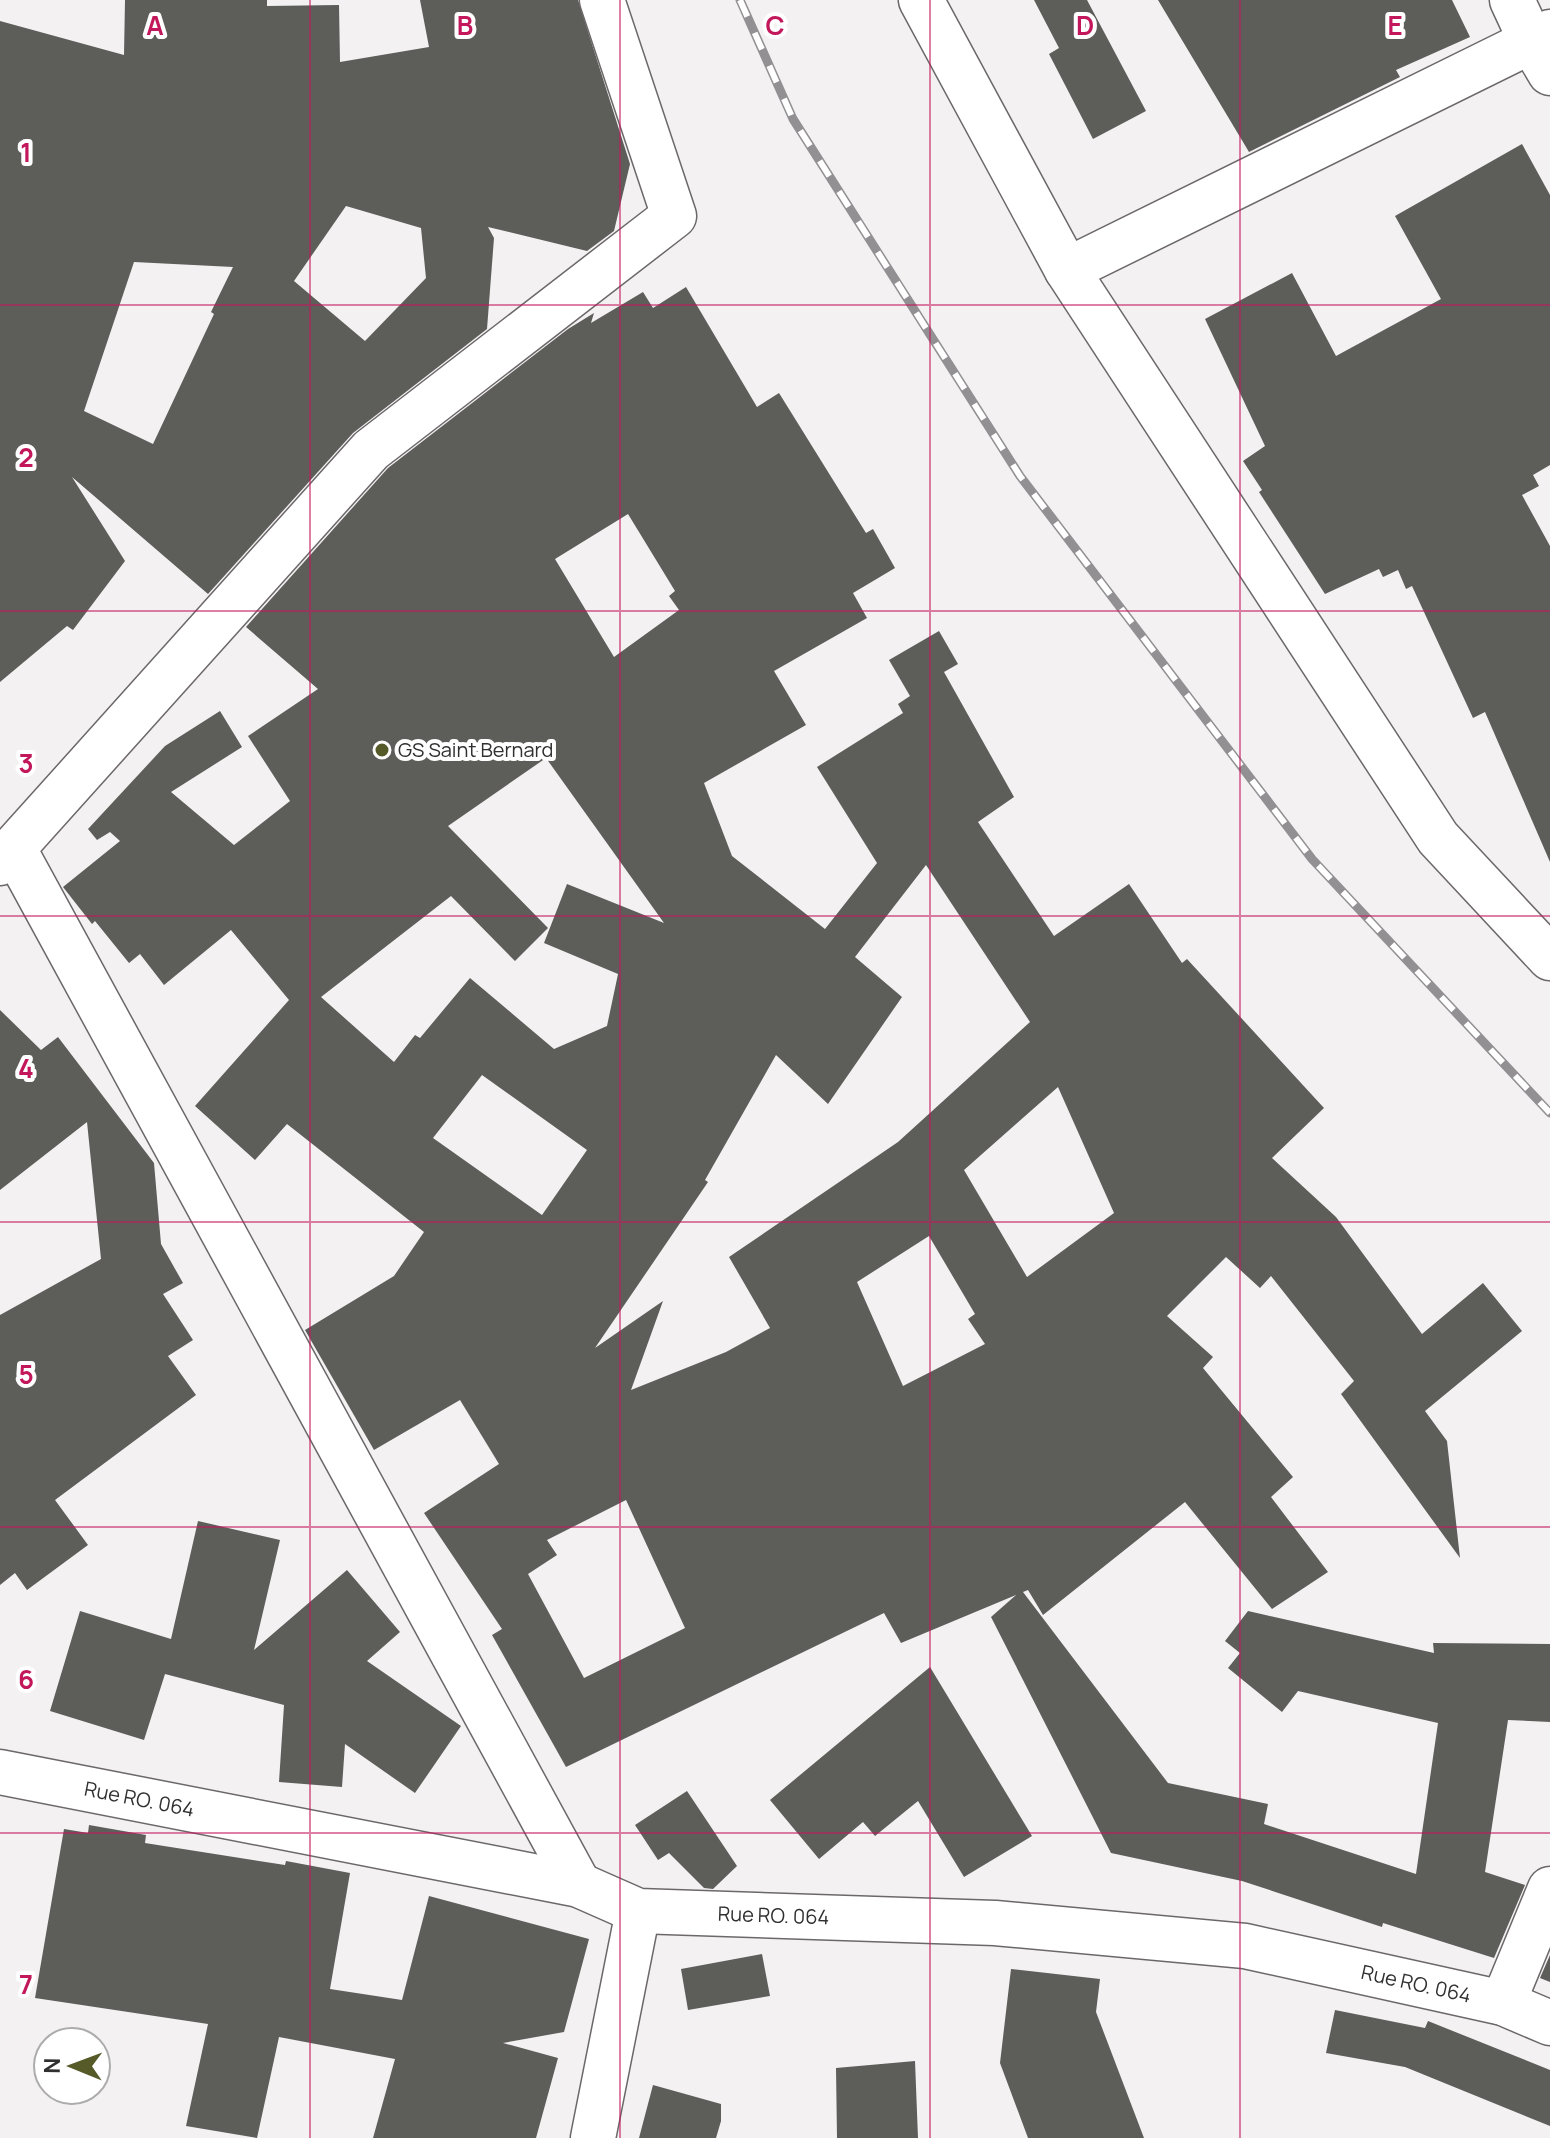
<svg xmlns="http://www.w3.org/2000/svg" width="1550" height="2138" viewBox="0 0 1550 2138" font-family="Manrope,sans-serif">
  <style>
    .building { fill: #5d5d5a; fill-rule: evenodd }
    .lines { fill: none; stroke-linecap: round; stroke-linejoin: round }
    .minor-casing { stroke: #6c686a; stroke-width: 47 }
    .minor { stroke: #fff; stroke-width: 44 }
    .rail-casing { stroke: #929092; stroke-width: 9 }
    .rail { stroke: #fff; stroke-width: 6; stroke-dasharray: 18; stroke-linecap: butt }
    .grid { fill: none; stroke: #c2185b; stroke-width: 2; stroke-opacity: 0.55 }
    .poi-dot { fill: #555a28; stroke: #fff; stroke-width: 3 }
    .labels { text-anchor: middle; stroke-width: 8; stroke-linejoin: round; paint-order: stroke }
    .poi-label { font-size: 20px; fill: #313031; stroke: #fff; text-anchor: start }
    .street-label { font-size: 20px; fill: #313031; stroke: #fff }
    .grid-label { font-size: 26px; text-anchor: middle; font-weight: bold; fill: #c2185b; stroke: #fff; stroke-width: 8; stroke-linejoin: round; paint-order: stroke }
  </style>
  <rect width="100%" height="100%" fill="#f4f1f3"/>
  <path class="building" d="M125,0H267V6L339,5L340,62L429,47L420,0H578L630,164L614,231L587,251L488,227L494,238L487,329L353,433L208,594L72,477L125,561L73,630L67,626L0,682V21L124,55ZM346,206L421,228L426,278L365,341L294,281ZM134,262L233,267L211,312L214,314L153,444L84,411Z
    M1034,0H1087L1146,111L1093,139L1049,54L1059,48Z
    M1158,0H1452L1470,37L1396,70L1400,77L1249,152Z
    M1522,144L1550,195V465L1533,475L1539,486L1522,495L1550,546V862L1485,712L1473,718L1412,586L1406,589L1398,570L1383,577L1379,569L1325,594L1259,492L1262,490L1243,461L1265,446L1205,319L1292,273L1336,356L1441,299L1395,216Z
    M686,287L757,407L779,393L866,533L873,529L895,568L853,593L867,618L774,671L806,725L704,783L732,856L825,929L877,863L817,767L903,713L898,704L910,696L889,660L939,631L958,664L944,672L1014,797L978,822L1054,936L1129,884L1182,963L1187,959L1324,1108L1272,1158L1336,1217L1422,1334L1483,1283L1522,1331L1425,1411L1447,1441L1460,1558L1341,1394L1354,1381L1271,1276L1260,1288L1226,1257L1167,1316L1213,1357L1203,1368L1293,1477L1271,1497L1328,1572L1272,1609L1185,1502L1043,1615L1028,1590L1023,1592L1168,1783L1268,1804L1264,1824L1416,1874L1438,1723L1298,1691L1282,1712L1228,1668L1240,1653L1225,1641L1248,1611L1434,1653L1433,1643L1550,1644V1722L1508,1720L1485,1872L1525,1885L1494,1958L1383,1923L1382,1927L1242,1881L1111,1853L991,1617L1016,1595L901,1643L884,1613L566,1767L492,1635L502,1629L424,1513L499,1464L460,1400L374,1450L305,1330L394,1276L424,1232L287,1124L255,1160L195,1106L289,1000L231,930L164,985L140,954L129,963L95,921L92,924L63,887L120,841L110,832L97,840L88,829L165,746L220,711L242,747L171,792L234,845L290,801L248,736L318,689L246,627L388,468L568,329L594,313L591,323L643,292L653,308ZM628,514L675,591L669,596L679,610L614,657L555,559ZM546,758L664,923L567,884L544,943L618,974L607,1026L554,1049L470,978L420,1038L415,1035L394,1062L321,997L451,896L515,961L548,928L448,826ZM926,865L1030,1022L898,1142L729,1257L770,1328L726,1352L631,1390L663,1301L595,1348L708,1182L705,1180L776,1055L828,1104L902,997L855,957ZM482,1075L587,1150L542,1215L433,1138ZM1058,1087L1114,1213L1027,1277L964,1170ZM929,1236L975,1314L968,1319L985,1344L903,1386L857,1282ZM626,1500L685,1628L584,1678L528,1574L557,1555L547,1540Z
    M0,1010L41,1050L58,1037L154,1163L161,1244L183,1283L163,1294L193,1340L168,1356L196,1395L55,1500L88,1545L27,1590L15,1573L0,1585V1315L101,1259L87,1122L0,1190Z
    M198,1521L280,1540L254,1650L347,1570L400,1632L367,1661L461,1726L415,1793L345,1744L342,1787L279,1782L284,1705L165,1674L144,1740L50,1711L80,1611L171,1639Z
    M930,1667L1032,1836L964,1877L918,1801L875,1836L863,1822L819,1859L770,1800Z
    M687,1791L737,1866L713,1889L704,1888L669,1853L658,1860L635,1825Z
    M89,1825L146,1835L145,1843L285,1865L286,1861L350,1873L330,1989L402,2000L429,1896L589,1939L564,2032L503,2043L558,2058L536,2138H373L395,2059L279,2037L257,2138L186,2126L208,2024L35,1998L64,1829L88,1833Z
    M762,1954L770,1996L688,2010L681,1969Z
    M1550,1955V1982L1540,1978Z
    M1011,1969L1100,1979L1096,2012L1144,2138H1028L1000,2063Z
    M1335,2010L1425,2028L1428,2021L1550,2070V2126L1405,2067L1326,2053Z
    M915,2061L918,2138H837L836,2068Z
    M653,2085L721,2104V2121L716,2138H639Z"/>
  <g class="lines">
    <defs>
      <g id="minor">
        <path d="M921,0L1067,270L1438,838L1550,958"/>
        <path d="M1512,0L1531,41L1550,73"/>
        <path d="M1067,270L1550,32"/>
        <path d="M14,849L579,1885"/>
        <path d="M0,863L371,450L674,216L602,0"/>
        <path id="s1" d="M0,1772L579,1885L638,1911L995,1923L1245,1946L1503,2003L1550,2023"/>
        <path d="M1503,2003L1550,1889"/>
        <path d="M593,2138L638,1911"/>
      </g>
    </defs>
    <use href="#minor" class="minor-casing"/>
    <use href="#minor" class="minor"/>
    <defs>
      <path id="rail" d="M740,0L793,119L1020,476L1312,859L1550,1113"/>
    </defs>
    <use href="#rail" class="rail-casing"/>
    <use href="#rail" class="rail"/>
  </g>
  <path class="grid" d="M310,0V2138M620,0V2138M930,0V2138M1240,0V2138M0,305H1550M0,611H1550M0,916H1550M0,1222H1550M0,1527H1550M0,1833H1550"/>
  <circle class="poi-dot" cx="382" cy="750" r="8"/>
  <g class="labels">
    <g class="poi-label">
      <text x="398" y="757">GS Saint Bernard</text>
    </g>
    <g class="street-label">
      <text dy="7" stroke="none"><textPath href="#s1" startOffset="142">Rue RO. 064</textPath></text>
      <text dy="7" stroke="none"><textPath href="#s1" startOffset="790">Rue RO. 064</textPath></text>
      <text dy="7" stroke="none"><textPath href="#s1" startOffset="1438">Rue RO. 064</textPath></text>
    </g>
  </g>
  <g class="grid-label">
    <text x="155" y="35">A</text>
    <text x="465" y="35">B</text>
    <text x="775" y="35">C</text>
    <text x="1085" y="35">D</text>
    <text x="1395" y="35">E</text>
    <text x="26" y="162">1</text>
    <text x="26" y="467">2</text>
    <text x="26" y="773">3</text>
    <text x="26" y="1078">4</text>
    <text x="26" y="1384">5</text>
    <text x="26" y="1689">6</text>
    <text x="26" y="1994">7</text>
  </g>
  <g transform="translate(72 2066) rotate(271)"><circle r="38" fill="#ffffff" stroke="#adacad" stroke-width="2"/>
  <path d="M0-6L14 30L0 20L-14 30Z" fill="#555a28"/>
  <text y="-12" font-size="22" font-weight="bold" text-anchor="middle" fill="#313031">N</text>
  </g>
</svg>
